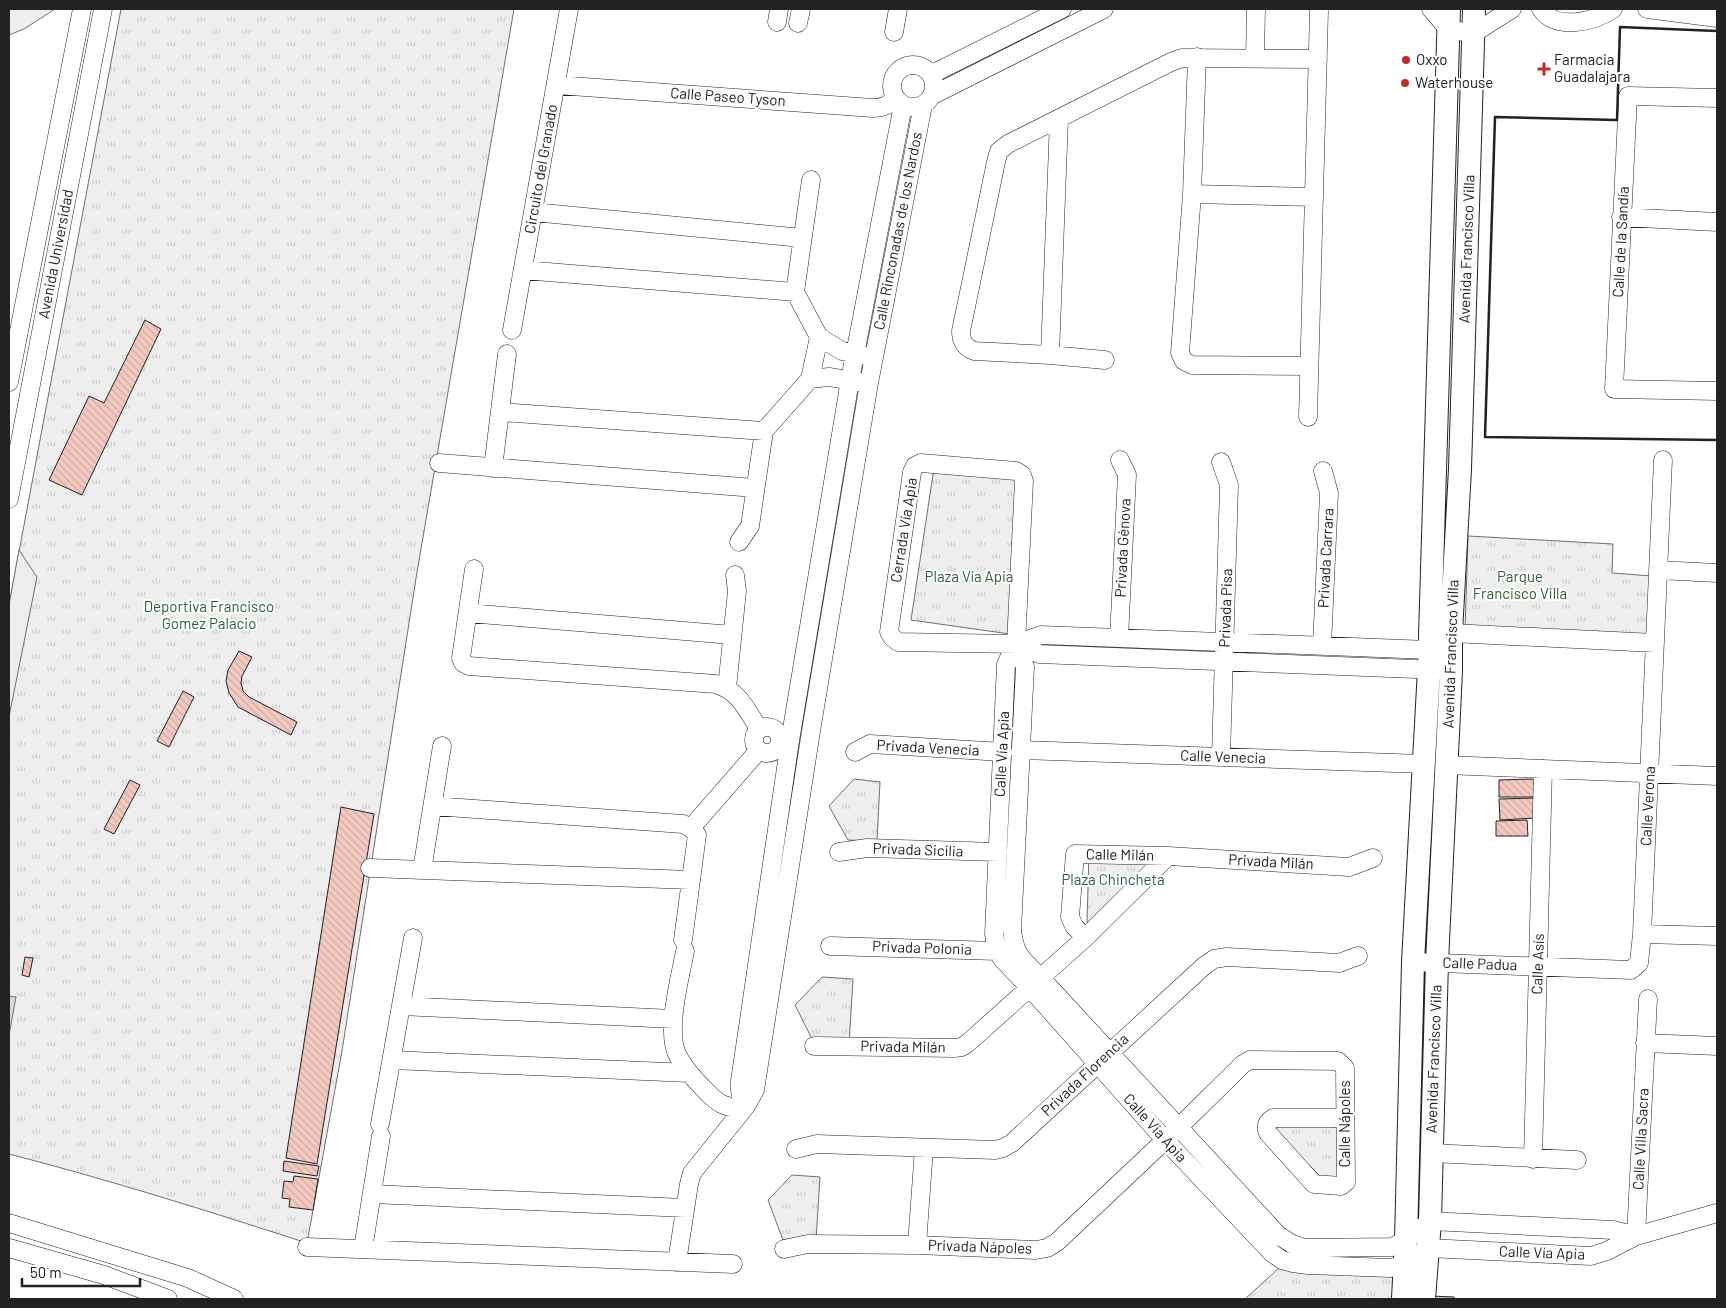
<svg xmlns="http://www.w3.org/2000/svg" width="1726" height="1308" viewBox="0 0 1726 1308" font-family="Barlow,sans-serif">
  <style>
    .green { fill: #eee; stroke: #6f6f6f }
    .park { fill: url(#park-tufts); stroke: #6f6f6f }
    .parking { fill: #ededed; stroke: #6f6f6f }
    .water { fill: #d9d9d9; stroke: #6f6f6f }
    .building { fill: url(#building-back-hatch); stroke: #222 }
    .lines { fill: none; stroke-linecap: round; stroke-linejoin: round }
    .minor-casing { stroke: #222; stroke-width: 19 }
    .major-casing { stroke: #222; stroke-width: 24 }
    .minor { stroke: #fff; stroke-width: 18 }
    .major { stroke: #fff; stroke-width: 22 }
    .wall { stroke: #222; stroke-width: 2.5 }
    .poi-dot { fill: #c62828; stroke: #fff; stroke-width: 2 }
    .labels { text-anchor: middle; stroke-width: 4; stroke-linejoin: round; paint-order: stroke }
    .poi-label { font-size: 15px; fill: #222; stroke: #fff; text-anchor: start }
    .street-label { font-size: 15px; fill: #222; stroke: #fff }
    .park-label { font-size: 15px; fill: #2f5e38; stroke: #fff }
  </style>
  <defs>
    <pattern id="park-tufts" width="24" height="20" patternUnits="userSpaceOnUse" patternTransform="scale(1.25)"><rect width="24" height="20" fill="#eee"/><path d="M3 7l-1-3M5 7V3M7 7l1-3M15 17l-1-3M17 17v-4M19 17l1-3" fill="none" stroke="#ccc"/></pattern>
    <pattern id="building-back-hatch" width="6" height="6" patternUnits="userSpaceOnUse" patternTransform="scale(1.25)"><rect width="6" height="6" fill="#f3c9c0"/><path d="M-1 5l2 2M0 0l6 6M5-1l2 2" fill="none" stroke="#d0aca5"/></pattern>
  </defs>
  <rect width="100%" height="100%" fill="#fff"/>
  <path class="green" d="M9,9H55L24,29L9,35Z"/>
  <path class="park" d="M121,9H514L417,572L342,1051L307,1243C208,1211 110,1180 9,1154V605Z
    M934,468L1028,475L1017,635L911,620Z
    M1468,536L1613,544L1612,573L1652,576L1650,637L1465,631Z
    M854,779L880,782L877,841L848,840L829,806Z
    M1089,853L1173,858L1094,933L1087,922Z
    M822,977L853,979L849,1045L814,1043L795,1005Z
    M1278,1123L1353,1128L1352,1184L1326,1182L1276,1132Z
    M792,1175L820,1177L816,1240H783L768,1200Z
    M1279,1268L1406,1278L1404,1299H1245Z"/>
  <path class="parking" d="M19,550L37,577L9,717V605Z"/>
  <path class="water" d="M9,996L16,997L9,1035Z"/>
  <path class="building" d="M145,320L161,329L82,495L49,480L89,396L104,403Z
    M239,651L252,657L242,676L241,683L243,691L249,697L297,722L291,735L238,707L229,693L226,681L228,670Z
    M183,691L194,697L169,747L157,741Z
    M1534,779V797H1499V780Z
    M130,780L140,785L114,834L104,829Z
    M1536,798V818L1500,820L1499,799Z
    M341,807L374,814L317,1164L286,1158Z
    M1527,820L1528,836H1496V821Z
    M25,957L33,958L29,977L22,975Z
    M284,1161L319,1166L317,1176L283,1171Z
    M294,1176L318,1179L313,1210L289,1207L290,1199L282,1198L284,1181L293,1182Z
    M1431,1296L1454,1297V1299H1430Z"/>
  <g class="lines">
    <defs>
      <path id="minor" d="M1431,9L1449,30L1474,33L1512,9
        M1541,9C1556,31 1594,22 1613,9
        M1647,9L1717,18
        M777,22L779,9
        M798,23L801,9
        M894,32L898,9
        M1197,57L1192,194L1180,353L1184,361L1192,365L1309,366
        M1255,57L1256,9
        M892 86a21 21 0 1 1 42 0a21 21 0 1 1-42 0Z
        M932,74L1062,9
        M557,85L873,108C883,108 888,105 896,99
        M933,95L1104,9
        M1717,98L1628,96L1614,389L1717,391
        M811,180L795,292L819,337L842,351L866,356
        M1192,194L1314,197
        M533,212L802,238
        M1621,217L1717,222
        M523,270L795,292
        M512,330L569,9
        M1050,355L1059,119
        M1105,360L1050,355L974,351C964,347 961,341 961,331L996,162L999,151L1008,144L1171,62L1182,58L1318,59
        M810,379L829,377L861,382
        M9,382L82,9
        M500,412L764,431
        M1308,417L1319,11
        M1221,462L1229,485L1221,757
        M439,463L755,488
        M493,468L507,354
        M9,499L103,9
        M739,542L750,526L764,431L810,379L819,337
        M474,569L461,658L463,663L469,666L716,684C740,692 746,709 759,729
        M1658,570L1717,573
        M468,613L732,635
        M1119,638L1127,475L1120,460
        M1655,643L1451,633L1429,650L1041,635L1016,644L898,642L892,637L889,632L912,472L915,466L921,463L1016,471L1022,475L1024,481L1016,644L1006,664L994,934L997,951L1003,960L1030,988L1165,1140L1272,1253L1282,1260L1293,1263L1308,1265L1390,1268L1405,1265L1428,1248L1591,1256L1607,1251L1636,1236L1717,1213
        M1016,644L1025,667L1012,930C1015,956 1022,959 1040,977L1278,1235L1292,1244L1305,1248L1392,1247L1406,1240L1430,1221L1613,1230L1636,1236
        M1016,644L1039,654L1440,670
        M1322,646L1329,493L1323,471
        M727,688L737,591L735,575
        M754 740a13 13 0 1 1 26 0a13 13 0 1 1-26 0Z
        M1022,750L1424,764
        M855,752L870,744L1003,752
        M1446,765L1717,776
        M433,806L683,824L691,828L697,835L683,940
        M691,828L759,750
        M839,852L867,848L998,852
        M370,868L691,880
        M422,870L442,746
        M1642,934L1717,936
        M1085,938L1074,926L1070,917L1075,854L1168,856L1349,867L1373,858
        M830,946L997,951L1006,948
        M685,951C680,978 666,1030 677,1054C683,1067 693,1078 703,1088C717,1103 725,1110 746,1106
        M1413,962L1631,970L1639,963L1642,934L1663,460
        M401,1006L673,1019
        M1645,1043L1717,1046
        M814,1046L954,1048L962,1047L969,1042L1085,938L1168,856
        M392,1060L689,1073
        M746,1106C741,1097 739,1092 740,1081L790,741L850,380L903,105
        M380,1124L413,938
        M796,1149L817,1144L995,1150L1003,1148L1012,1143L1204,966L1214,959L1227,957L1339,963L1358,956
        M1431,1153L1577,1160
        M1533,1159L1543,769
        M372,1194L685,1208
        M9,1223L188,1278L234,1299
        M1636,1236L1648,999
        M917,1245L924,1148
        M307,1247L733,1264
        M9,1248L104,1275L168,1299
        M363,1249L381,1136
        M784,1249L808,1244L917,1245L1036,1250L1047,1248L1057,1242L1178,1128L1243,1064L1250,1060L1338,1061L1345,1068L1346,1182L1341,1186L1314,1184L1268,1133C1265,1126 1267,1122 1273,1118H1345
        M677,1262L689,1184L692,1173L746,1106L755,1090L812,725L869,383L923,105"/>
      <path id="major" d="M1403,1299L1406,1240L1413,962L1429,669L1449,9
        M1424,1299L1430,1221L1437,962L1451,671V633L1460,469L1474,9"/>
    </defs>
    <use href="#minor" class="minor-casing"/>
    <use href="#major" class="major-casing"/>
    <use href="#minor" class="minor"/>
    <use href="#major" class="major"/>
    <path class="wall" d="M1717,31L1620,27L1617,120L1495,117L1485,437L1717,440"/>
  </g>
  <g class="poi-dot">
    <circle cx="1406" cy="60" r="5"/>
    <path d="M1541.5 61.5h5v5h5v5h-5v5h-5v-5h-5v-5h5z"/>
    <circle cx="1405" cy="83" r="5"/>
  </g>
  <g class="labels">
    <g class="poi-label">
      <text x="1416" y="65">Oxxo</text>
      <text x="1554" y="65">Farmacia<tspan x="1554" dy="17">Guadalajara</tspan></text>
      <text x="1415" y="88">Waterhouse</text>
    </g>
    <g class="street-label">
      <text transform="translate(728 97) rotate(4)" y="5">Calle Paseo Tyson</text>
      <text transform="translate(541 169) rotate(-80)" y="5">Circuito del Granado</text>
      <text transform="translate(898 231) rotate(-79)" y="5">Calle Rinconadas de los Nardos</text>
      <text transform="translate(1621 242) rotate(-87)" y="5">Calle de la Sandía</text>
      <text transform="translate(1467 249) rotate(-88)" y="5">Avenida Francisco Villa</text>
      <text transform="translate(56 254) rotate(-79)" y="5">Avenida Universidad</text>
      <text transform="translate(904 530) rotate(-81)" y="5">Cerrada Vía Apia</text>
      <text transform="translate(1123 548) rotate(-87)" y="5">Privada Génova</text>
      <text transform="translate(1326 558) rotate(-87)" y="5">Privada Carrara</text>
      <text transform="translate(1226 608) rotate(-88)" y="5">Privada Pisa</text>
      <text transform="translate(1451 654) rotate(-88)" y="5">Avenida Francisco Villa</text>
      <text transform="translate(928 748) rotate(3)" y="5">Privada Venecia</text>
      <text transform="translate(1002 754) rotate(-87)" y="5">Calle Vía Apia</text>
      <text transform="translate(1223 757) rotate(2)" y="5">Calle Venecia</text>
      <text transform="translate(1648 806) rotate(-87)" y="5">Calle Verona</text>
      <text transform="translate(918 850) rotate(2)" y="5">Privada Sicilia</text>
      <text transform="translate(1120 855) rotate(1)" y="5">Calle Milán</text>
      <text transform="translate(1271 862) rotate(3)" y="5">Privada Milán</text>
      <text transform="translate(922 948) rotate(2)" y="5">Privada Polonia</text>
      <text transform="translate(1480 964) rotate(2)" y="5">Calle Padua</text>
      <text transform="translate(1538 964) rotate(-88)" y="5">Calle Asís</text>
      <text transform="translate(903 1047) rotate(1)" y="5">Privada Milán</text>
      <text transform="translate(1434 1059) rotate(-88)" y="5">Avenida Francisco Villa</text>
      <text transform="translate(1085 1075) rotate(-43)" y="5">Privada Florencia</text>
      <text transform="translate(1345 1124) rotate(-90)" y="5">Calle Nápoles</text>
      <text transform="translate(1155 1128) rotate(48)" y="5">Calle Vía Apia</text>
      <text transform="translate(1641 1139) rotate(-87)" y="5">Calle Villa Sacra</text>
      <text transform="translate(980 1247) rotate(2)" y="5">Privada Nápoles</text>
      <text transform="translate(1542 1253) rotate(2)" y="5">Calle Vía Apia</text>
    </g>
    <g class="park-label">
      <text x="969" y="582">Plaza Vía Apia</text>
      <text x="1520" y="582">Parque<tspan x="1520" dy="17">Francisco Villa</tspan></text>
      <text x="209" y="612">Deportiva Francisco<tspan x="209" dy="17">Gomez Palacio</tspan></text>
      <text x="1113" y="885">Plaza Chincheta</text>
    </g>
  </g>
  <rect width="1726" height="1308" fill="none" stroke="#222222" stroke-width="20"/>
  <path d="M22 1278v8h118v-8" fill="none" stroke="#222222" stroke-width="2.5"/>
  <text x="30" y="1278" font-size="15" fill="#222222" stroke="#ffffff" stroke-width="4" paint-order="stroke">50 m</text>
</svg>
